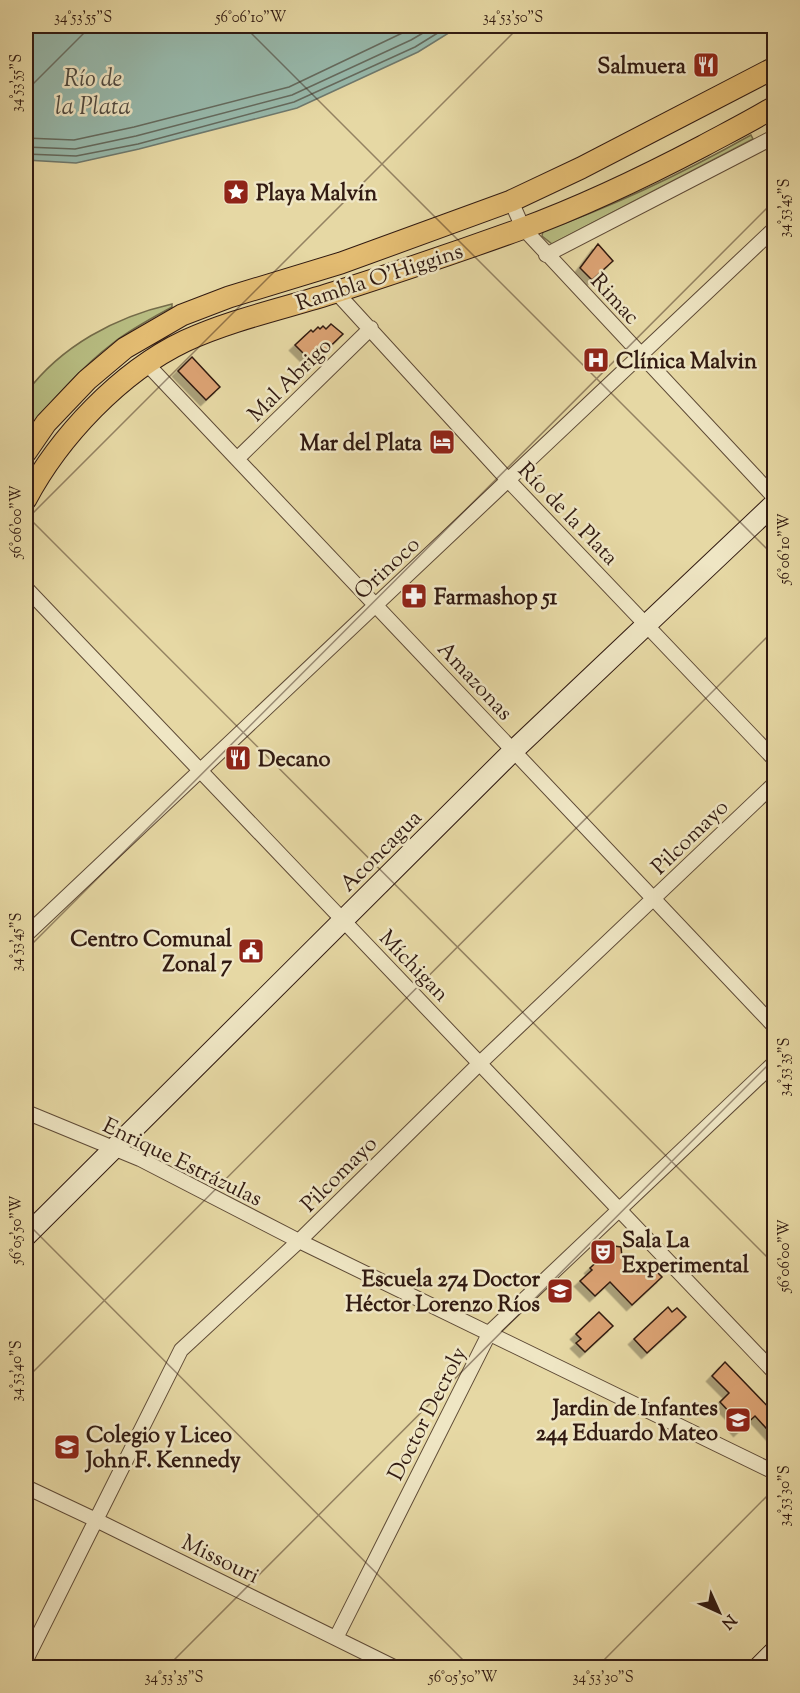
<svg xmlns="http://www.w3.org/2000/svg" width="800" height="1693" viewBox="0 0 800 1693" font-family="'Sorts Mill Goudy',serif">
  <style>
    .green { fill: #b8be83; stroke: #746c4a; stroke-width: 1.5 }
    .water { fill: #97b9ac; stroke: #6e796e; stroke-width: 1.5 }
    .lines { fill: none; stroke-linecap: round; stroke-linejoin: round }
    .shore { stroke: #646a5e; stroke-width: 1.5 }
    .building { fill: #dba273; stroke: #311a11; stroke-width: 1.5; filter: url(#shadow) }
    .street-casing { stroke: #5e4a36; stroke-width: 16 }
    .secondary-casing { stroke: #311a11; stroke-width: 22 }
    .primary-casing { stroke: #311a11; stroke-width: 23 }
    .street { stroke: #efe6c4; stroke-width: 14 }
    .secondary { stroke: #efe6c4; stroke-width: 20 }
    .primary { stroke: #e3bc72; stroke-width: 21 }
    .ticks { fill: none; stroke: #311a11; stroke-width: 1.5; stroke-opacity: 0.45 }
    .labels { text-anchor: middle; stroke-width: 5; stroke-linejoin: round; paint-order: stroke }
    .poi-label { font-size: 22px; font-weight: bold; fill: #311a11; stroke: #efe6c4; text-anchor: start }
    .street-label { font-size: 22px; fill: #311a11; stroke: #efe6c4 }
    .water-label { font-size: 24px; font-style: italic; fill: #504a40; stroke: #efe6c4 }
    .neatline { fill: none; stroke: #311a11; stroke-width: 2 }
    .ticks-label { font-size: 15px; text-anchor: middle; fill: #311a11 }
  </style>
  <defs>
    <filter id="shadow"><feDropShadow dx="-5.5" dy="5.5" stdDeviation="0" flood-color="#0004"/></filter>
  </defs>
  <rect width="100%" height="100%" fill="#e6d8a4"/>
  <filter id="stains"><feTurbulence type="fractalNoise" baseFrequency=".00333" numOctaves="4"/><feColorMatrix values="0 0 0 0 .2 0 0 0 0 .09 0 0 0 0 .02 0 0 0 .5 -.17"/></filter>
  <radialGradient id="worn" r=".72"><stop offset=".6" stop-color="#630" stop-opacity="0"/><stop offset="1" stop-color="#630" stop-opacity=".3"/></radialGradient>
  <path class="green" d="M751,135L753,139L552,244L542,236L543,231C617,205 683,173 751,135Z
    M172,304V307C152,318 131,329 113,343C79,369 52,400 26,433V393C61,346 115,317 172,304Z"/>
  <path class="water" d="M26,26H460L418,52L297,108L139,149L76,163L26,160Z"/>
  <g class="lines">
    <path class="shore" d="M26,138L74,140L134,127L289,87L417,26
      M26,147L75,149L136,136L292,95L411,40L435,26
      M26,154L76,156L138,144L294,102L415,47L449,26"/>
  </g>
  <path class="building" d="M598,244L613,261L592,280L580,268Z
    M331,324L343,334L313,363L295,345L311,330L313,332L318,327L320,329L323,326L326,329Z
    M192,357L220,387L206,400L178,371Z
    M614,1246L621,1247L622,1257L639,1274L649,1264L662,1277L632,1305L610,1282L595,1296L580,1281L592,1270L590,1268Z
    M668,1307L672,1312L677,1308L686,1317L647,1353L634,1339Z
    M599,1312L613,1326L585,1352L576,1343L581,1339L576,1334Z
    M725,1362L774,1413V1437L755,1416L739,1431L732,1423L736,1419L720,1402L729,1393L712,1376Z"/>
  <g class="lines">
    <defs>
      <path id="street" d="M511,201L523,228L774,497
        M546,255L774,137
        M336,292L508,480L774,759
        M147,364L774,1026
        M237,459L371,328
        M26,588L774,1372
        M26,935L774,229
        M26,1112L140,1159L299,1241L774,1472
        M26,1487L96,1520L396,1668
        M336,1638L490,1332L774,1063
        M26,1660L181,1350L299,1241L480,1063L774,784"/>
      <path id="secondary" d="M26,1236L513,751L774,504
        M758,1668L774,1652"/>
      <path id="primary" d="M26,452L46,423L87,380L125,348L182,315L229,297L341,263L511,201L581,168L774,68
        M26,499C59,437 120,372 185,341C233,319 286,308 336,292C398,272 460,251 521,229C584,206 644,177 703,146C727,133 751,121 774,107"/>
    </defs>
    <use href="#street" class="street-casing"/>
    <use href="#secondary" class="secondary-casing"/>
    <use href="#primary" class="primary-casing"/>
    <use href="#street" class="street"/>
    <use href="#secondary" class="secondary"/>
    <use href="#primary" class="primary"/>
  </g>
  <path class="ticks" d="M244,26L774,556M26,91L91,26M26,515L774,1264M26,520L520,26M26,950L774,201M26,1222L471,1668M26,1379L774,630M166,1668L774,1059M596,1668L774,1489"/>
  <defs>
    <symbol id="restaurant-square" viewBox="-11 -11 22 22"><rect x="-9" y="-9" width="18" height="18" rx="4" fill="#8f2418" stroke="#efe6c4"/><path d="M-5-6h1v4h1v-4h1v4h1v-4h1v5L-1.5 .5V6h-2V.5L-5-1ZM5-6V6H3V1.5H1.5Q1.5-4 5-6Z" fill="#fff"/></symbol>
    <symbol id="sight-square" viewBox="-11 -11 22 22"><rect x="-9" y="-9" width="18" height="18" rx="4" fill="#8f2418" stroke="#efe6c4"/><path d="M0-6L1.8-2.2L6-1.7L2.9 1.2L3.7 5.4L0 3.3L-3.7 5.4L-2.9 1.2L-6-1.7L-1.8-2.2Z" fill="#fff"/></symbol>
    <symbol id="hospital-square" viewBox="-11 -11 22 22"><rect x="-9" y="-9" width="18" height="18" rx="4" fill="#8f2418" stroke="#efe6c4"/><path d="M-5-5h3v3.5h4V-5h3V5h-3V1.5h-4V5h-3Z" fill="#fff"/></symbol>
    <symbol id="hotel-square" viewBox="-11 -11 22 22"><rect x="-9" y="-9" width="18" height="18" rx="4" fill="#8f2418" stroke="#efe6c4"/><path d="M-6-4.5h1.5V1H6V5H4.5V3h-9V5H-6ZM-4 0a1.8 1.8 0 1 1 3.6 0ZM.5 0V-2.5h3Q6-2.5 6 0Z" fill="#fff"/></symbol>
    <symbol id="pharmacy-square" viewBox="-11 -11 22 22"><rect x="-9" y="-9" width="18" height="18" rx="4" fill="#8f2418" stroke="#efe6c4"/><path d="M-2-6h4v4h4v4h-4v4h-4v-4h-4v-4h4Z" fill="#fff"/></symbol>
    <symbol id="civic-square" viewBox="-11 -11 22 22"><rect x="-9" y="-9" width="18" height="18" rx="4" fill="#8f2418" stroke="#efe6c4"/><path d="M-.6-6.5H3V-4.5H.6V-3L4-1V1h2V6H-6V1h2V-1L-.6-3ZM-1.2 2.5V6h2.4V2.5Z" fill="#fff"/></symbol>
    <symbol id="theatre-square" viewBox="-11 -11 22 22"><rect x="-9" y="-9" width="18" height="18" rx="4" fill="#8f2418" stroke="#efe6c4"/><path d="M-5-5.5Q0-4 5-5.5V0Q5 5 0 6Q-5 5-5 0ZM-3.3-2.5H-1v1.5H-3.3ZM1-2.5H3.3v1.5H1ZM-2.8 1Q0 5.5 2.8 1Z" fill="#fff"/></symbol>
    <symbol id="school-square" viewBox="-11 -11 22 22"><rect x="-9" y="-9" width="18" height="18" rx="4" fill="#8f2418" stroke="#efe6c4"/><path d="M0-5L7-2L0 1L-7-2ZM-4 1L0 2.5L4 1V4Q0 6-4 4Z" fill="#fff"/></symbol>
  </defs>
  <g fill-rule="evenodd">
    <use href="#restaurant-square" x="691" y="50" width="30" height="30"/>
    <use href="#sight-square" x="221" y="177" width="30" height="30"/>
    <use href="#hospital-square" x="581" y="345" width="30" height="30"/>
    <use href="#hotel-square" x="427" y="427" width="30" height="30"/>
    <use href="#pharmacy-square" x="399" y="581" width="30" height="30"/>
    <use href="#restaurant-square" x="223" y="743" width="30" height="30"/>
    <use href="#civic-square" x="236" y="936" width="30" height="30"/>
    <use href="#theatre-square" x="588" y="1237" width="30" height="30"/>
    <use href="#school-square" x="545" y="1276" width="30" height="30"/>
    <use href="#school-square" x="723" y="1405" width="30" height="30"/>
    <use href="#school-square" x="52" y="1432" width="30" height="30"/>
  </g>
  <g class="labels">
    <g class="poi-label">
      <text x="686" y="73" text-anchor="end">Salmuera</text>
      <text x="256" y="200">Playa Malvín</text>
      <text x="616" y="368">Clínica Malvin</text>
      <text x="422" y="450" text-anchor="end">Mar del Plata</text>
      <text x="434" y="604">Farmashop 51</text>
      <text x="258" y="766">Decano</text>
      <text x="232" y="946" text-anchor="end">Centro Comunal<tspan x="232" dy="25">Zonal 7</tspan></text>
      <text x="622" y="1247">Sala La<tspan x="622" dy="25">Experimental</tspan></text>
      <text x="540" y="1286" text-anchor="end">Escuela 274 Doctor<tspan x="540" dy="25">Héctor Lorenzo Ríos</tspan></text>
      <text x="718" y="1415" text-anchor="end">Jardin de Infantes<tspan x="718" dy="25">244 Eduardo Mateo</tspan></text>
      <text x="86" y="1442">Colegio y Liceo<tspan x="86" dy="25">John F. Kennedy</tspan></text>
    </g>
    <g class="street-label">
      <text transform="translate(379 276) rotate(-18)" y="8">Rambla O'Higgins</text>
      <text transform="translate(616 298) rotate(47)" y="8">Rimac</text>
      <text transform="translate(289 379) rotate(-45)" y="8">Mal Abrigo</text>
      <text transform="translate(569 513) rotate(46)" y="8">Río de la Plata</text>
      <text transform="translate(386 567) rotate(-43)" y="8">Orinoco</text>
      <text transform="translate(476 680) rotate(47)" y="8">Amazonas</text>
      <text transform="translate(689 836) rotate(-44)" y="8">Pilcomayo</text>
      <text transform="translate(380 850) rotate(-45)" y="8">Aconcagua</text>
      <text transform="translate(415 965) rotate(46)" y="8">Míchigan</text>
      <text transform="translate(183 1161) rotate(26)" y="8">Enrique Estrázulas</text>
      <text transform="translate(338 1173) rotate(-45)" y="8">Pilcomayo</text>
      <text transform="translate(426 1413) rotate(-63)" y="8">Doctor Decroly</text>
      <text transform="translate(221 1558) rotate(26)" y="8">Missouri</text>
    </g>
    <g class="water-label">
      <text x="93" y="86">Río de<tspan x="93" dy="28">la Plata</tspan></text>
    </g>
  </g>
  <rect width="800" height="1693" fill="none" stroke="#e6d8a4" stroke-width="66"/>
  <g transform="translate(719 1612) rotate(135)" stroke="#efe6c4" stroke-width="4.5" paint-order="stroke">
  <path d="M0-4.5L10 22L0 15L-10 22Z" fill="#311a11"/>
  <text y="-9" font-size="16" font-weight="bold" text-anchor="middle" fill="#311a11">N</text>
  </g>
  <rect x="33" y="33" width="734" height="1627" class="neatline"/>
  <g class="ticks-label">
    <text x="83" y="22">34°53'55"S</text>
    <text x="251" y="22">56°06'10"W</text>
    <text x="513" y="22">34°53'50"S</text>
    <text transform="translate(16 83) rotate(-90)" y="5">34°53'55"S</text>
    <text transform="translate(784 208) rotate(-90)" y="5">34°53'45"S</text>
    <text transform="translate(16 522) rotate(-90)" y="5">56°06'00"W</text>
    <text transform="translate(784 549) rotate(-90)" y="5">56°06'10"W</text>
    <text transform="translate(16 942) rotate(-90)" y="5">34°53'45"S</text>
    <text transform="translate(784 1067) rotate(-90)" y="5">34°53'35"S</text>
    <text transform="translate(16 1230) rotate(-90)" y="5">56°05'50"W</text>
    <text transform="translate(784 1256) rotate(-90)" y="5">56°06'00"W</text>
    <text transform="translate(16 1371) rotate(-90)" y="5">34°53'40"S</text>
    <text transform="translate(784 1496) rotate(-90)" y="5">34°53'30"S</text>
    <text x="174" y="1682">34°53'35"S</text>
    <text x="463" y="1682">56°05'50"W</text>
    <text x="603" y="1682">34°53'30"S</text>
  </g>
  <rect width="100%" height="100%" filter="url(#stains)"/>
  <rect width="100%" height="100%" fill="url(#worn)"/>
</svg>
